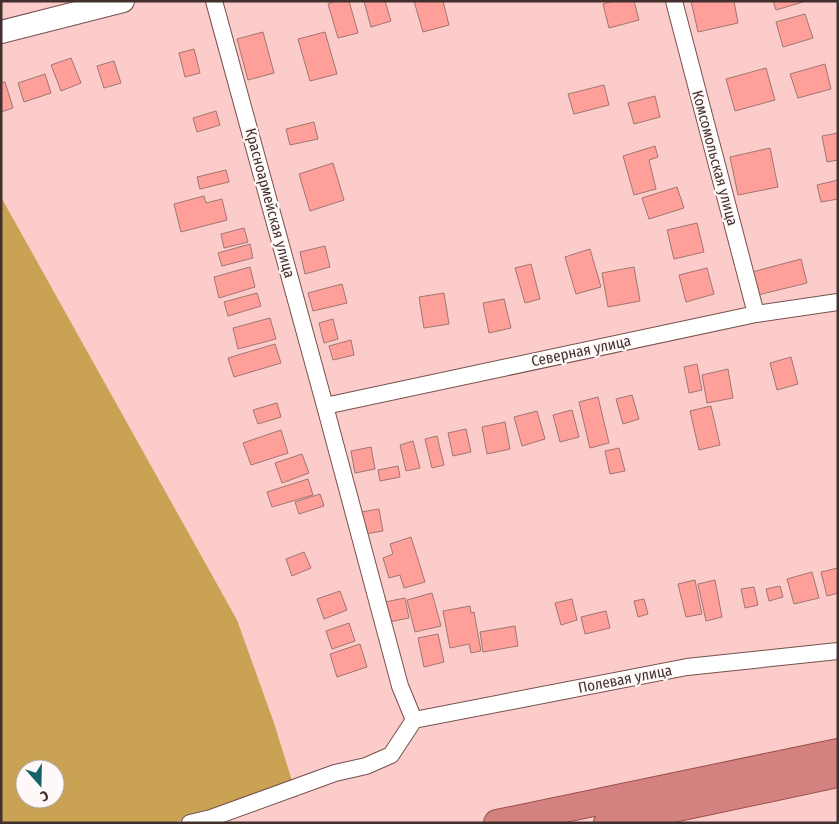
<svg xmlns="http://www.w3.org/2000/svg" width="839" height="824" viewBox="0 0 839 824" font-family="'Fira Sans Condensed',sans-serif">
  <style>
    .green { fill: #c9a253; fill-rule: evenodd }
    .building { fill: #ff9f9a; stroke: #a07673 }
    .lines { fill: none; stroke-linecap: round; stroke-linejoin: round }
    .minor-casing { stroke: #78514e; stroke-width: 18 }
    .secondary-casing { stroke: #78514e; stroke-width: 24 }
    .trunk-casing { stroke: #9a504e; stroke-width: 28 }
    .minor { stroke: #fff; stroke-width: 16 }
    .secondary { stroke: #fff; stroke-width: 22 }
    .trunk { stroke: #d4827f; stroke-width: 26 }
    .labels { text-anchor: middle; stroke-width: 4.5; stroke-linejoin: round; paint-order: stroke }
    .street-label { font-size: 15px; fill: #42302e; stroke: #fef9f8 }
  </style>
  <rect width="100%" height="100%" fill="#fbccc9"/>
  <path class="green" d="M1,197L237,620L274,723L297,797L170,823H1ZM25,769H55V799H25Z"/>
  <path class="building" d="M336,1H349L358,33L338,38L328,4Z
    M364,1H385L391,21L371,27Z
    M414,1H443L449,25L423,32Z
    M613,1H634L639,20L609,28L603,4Z
    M691,1H734L738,23L698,32Z
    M773,1H803V2L776,10Z
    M805,14L813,38L783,47L776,22Z
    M263,32L274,73L248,80L237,39Z
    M325,32L337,74L310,81L298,39Z
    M194,49L200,73L185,77L179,53Z
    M71,58L81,83L61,91L51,65Z
    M114,61L121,83L104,88L97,66Z
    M825,64L831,89L798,98L790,74Z
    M766,68L775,100L735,111L726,79Z
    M45,74L51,93L24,102L18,83Z
    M5,82L13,108L1,112V83Z
    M604,85L609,105L574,114L568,94Z
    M655,96L660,117L634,124L628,103Z
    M216,111L220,125L197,132L193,118Z
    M314,122L318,139L290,145L286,129Z
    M838,133V160L827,162L822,136Z
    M655,146L658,157L649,160L656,189L634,195L623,156Z
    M770,148L778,187L738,195L730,157Z
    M333,163L344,200L310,211L299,174Z
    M226,170L229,182L200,189L197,177Z
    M838,180V199L821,202L817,185Z
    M677,187L684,208L649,219L642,198Z
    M204,196L206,203L222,199L227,220L181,232L174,204Z
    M697,223L704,252L674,259L667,230Z
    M244,228L248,242L224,248L221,234Z
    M250,244L253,258L222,266L218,253Z
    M325,246L330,267L305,274L300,252Z
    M590,249L601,287L576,294L565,257Z
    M801,259L807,283L758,295L752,272Z
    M531,264L540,299L525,303L515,268Z
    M250,267L255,287L219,298L214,277Z
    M634,267L640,301L608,307L602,273Z
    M707,268L714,294L686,302L679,275Z
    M342,284L347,303L313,311L308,293Z
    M257,293L261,306L228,316L224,302Z
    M444,293L449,324L424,328L419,297Z
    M504,299L511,328L489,333L483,303Z
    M270,318L276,339L238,349L233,328Z
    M333,319L338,339L324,343L319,323Z
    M351,340L354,355L333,360L329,346Z
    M275,344L281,363L234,377L228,358Z
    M791,357L798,384L777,390L770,363Z
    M697,364L702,390L689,393L684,367Z
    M728,369L733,398L707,403L702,375Z
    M632,395L639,419L623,424L616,399Z
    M598,397L609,443L590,448L579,402Z
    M277,403L281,417L258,424L253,410Z
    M711,406L720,445L699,450L690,411Z
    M572,410L579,437L560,442L553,415Z
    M537,411L545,439L522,446L514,417Z
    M505,422L510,449L487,454L482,427Z
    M466,429L471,452L453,456L448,433Z
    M281,430L288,453L251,465L243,443Z
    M437,436L444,465L432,468L425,439Z
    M413,441L420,468L406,471L400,445Z
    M371,447L375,469L355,473L351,451Z
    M619,448L625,471L610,474L605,451Z
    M302,454L309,473L282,483L275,463Z
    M398,466L400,477L380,481L378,470Z
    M308,479L313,495L272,507L267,492Z
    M320,494L324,506L299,514L295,502Z
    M379,509L383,531L365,534L361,512Z
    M411,537L425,582L404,588L400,575L389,578L383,558L393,554L390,544Z
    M304,552L311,568L292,576L286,559Z
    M838,568V593L827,596L821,572Z
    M812,572L819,598L794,604L787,579Z
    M695,580L702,614L686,617L678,584Z
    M715,580L722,617L706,621L698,584Z
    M780,586L783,597L769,601L766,589Z
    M754,587L758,605L745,608L741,589Z
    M340,591L347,610L324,619L317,599Z
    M432,593L441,626L415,632L407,600Z
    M405,598L409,618L389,622L385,602Z
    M572,599L577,620L561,625L555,603Z
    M644,599L648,614L638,617L634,601Z
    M470,606L471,613L474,612L481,651L471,653L469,644L450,648L443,611Z
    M606,611L610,628L585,634L581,617Z
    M349,623L355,641L332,649L326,631Z
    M515,626L518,646L483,652L480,632Z
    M438,634L444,662L424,667L418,638Z
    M360,644L367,667L337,677L330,654Z"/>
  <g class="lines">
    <defs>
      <path id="minor" d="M674,1L756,314
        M325,406L756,314L838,302
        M414,720L687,667L838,651
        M190,823L211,818L335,773L366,766L391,755L414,720L400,686L325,406L214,1"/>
      <path id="secondary" d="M1,32L123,1"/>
      <path id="trunk" d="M497,823L838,752
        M607,823L838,774"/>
    </defs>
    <use href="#minor" class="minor-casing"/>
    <use href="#secondary" class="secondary-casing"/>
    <use href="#trunk" class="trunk-casing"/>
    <use href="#minor" class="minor"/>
    <use href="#secondary" class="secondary"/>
    <use href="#trunk" class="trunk"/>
  </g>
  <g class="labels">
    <g class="street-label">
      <text transform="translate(715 158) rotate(75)" y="5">Комсомольская улица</text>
      <text transform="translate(270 203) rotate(75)" y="5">Красноармейская улица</text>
      <text transform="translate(581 351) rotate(-12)" y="5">Северная улица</text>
      <text transform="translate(625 679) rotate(-11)" y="5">Полевая улица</text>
    </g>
  </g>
  <rect width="839" height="824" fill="none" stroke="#42302e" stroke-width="5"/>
  <g transform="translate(40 784) rotate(160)"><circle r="24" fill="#fef9f8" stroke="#b3a9a7"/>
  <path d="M0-4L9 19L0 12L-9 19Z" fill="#126268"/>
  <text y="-8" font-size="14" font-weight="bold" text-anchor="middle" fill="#42302e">С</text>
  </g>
</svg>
